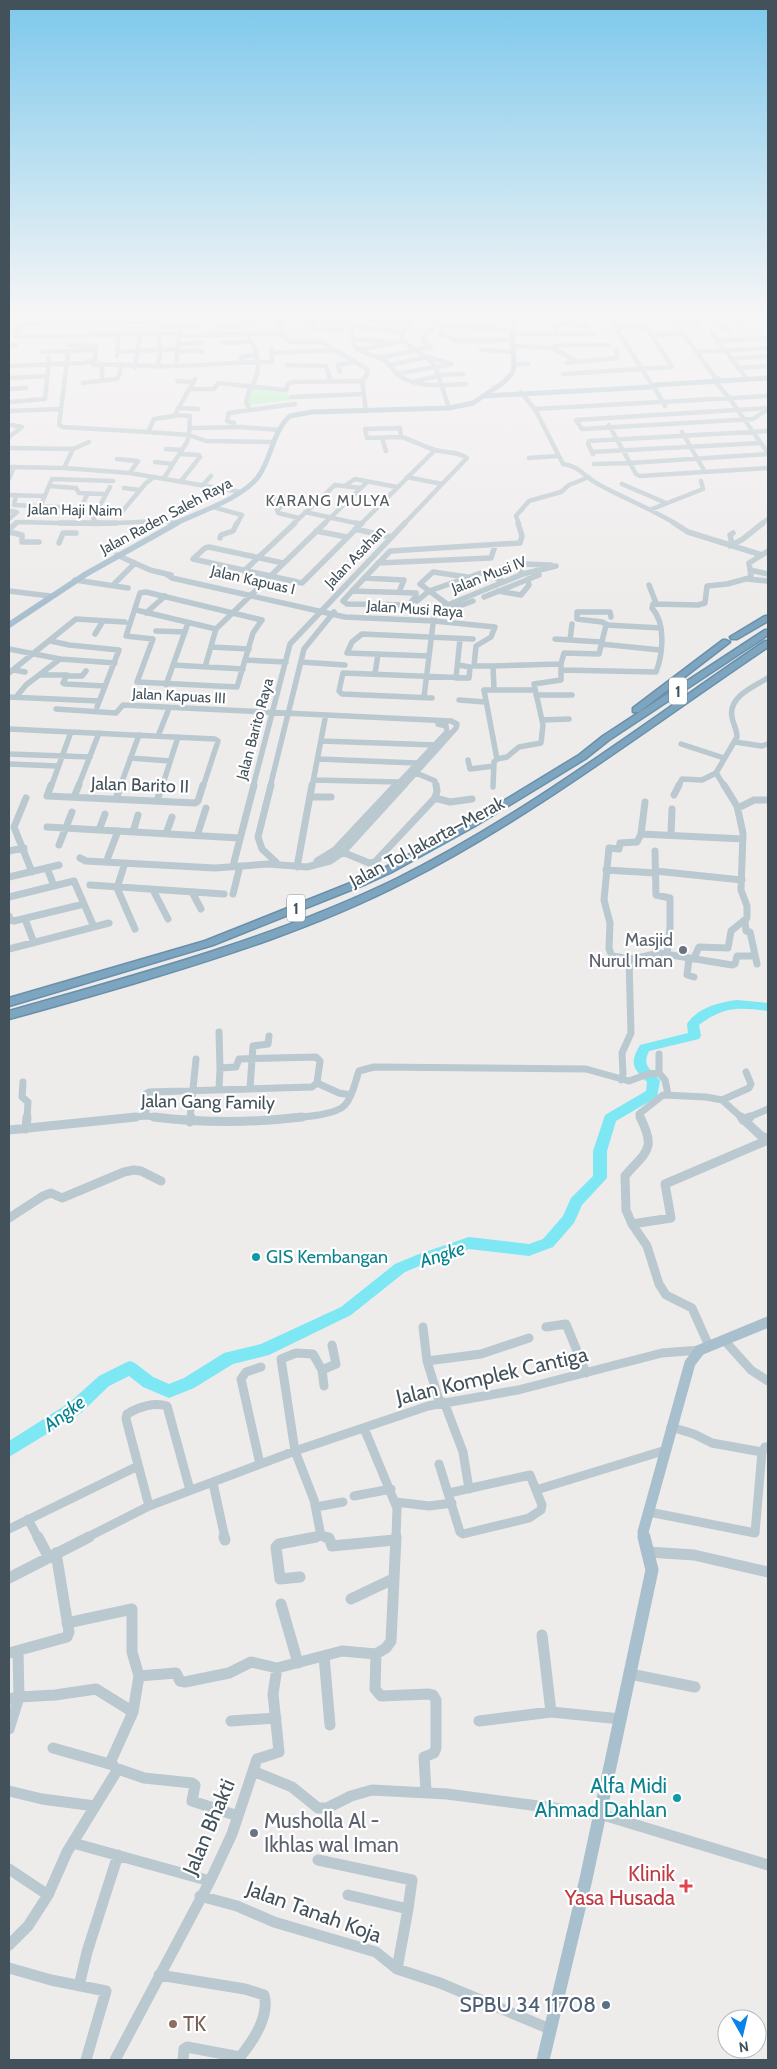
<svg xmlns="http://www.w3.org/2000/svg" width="777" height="2069" viewBox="0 0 777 2069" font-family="Cabin,sans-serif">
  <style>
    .green { fill: #b3f2c5 }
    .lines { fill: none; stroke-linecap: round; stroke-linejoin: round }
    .river { fill: #7de7f3; fill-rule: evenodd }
    .highway-casing { stroke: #6990ab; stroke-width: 3 }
    .minor-far4 { stroke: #bac8cf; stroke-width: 4.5 }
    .minor-far3 { stroke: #bac8cf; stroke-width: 5.5 }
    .minor-far2 { stroke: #bac8cf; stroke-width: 7 }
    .minor-far1 { stroke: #bac8cf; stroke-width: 9 }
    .minor { stroke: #bac8cf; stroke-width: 11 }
    .major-far3 { stroke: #a8bfcd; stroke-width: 5 }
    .major-far2 { stroke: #a8bfcd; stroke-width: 6 }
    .major-far1 { stroke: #a8bfcd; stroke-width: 11 }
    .major { stroke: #a8bfcd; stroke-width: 13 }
    .highway { fill: #7ea5bf; fill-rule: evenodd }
    .worship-dot { fill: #6b7280; stroke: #fff; stroke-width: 2 }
    .culture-dot { fill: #0f9aa8; stroke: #fff; stroke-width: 2 }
    .health-dot { fill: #e0444e; stroke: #fff; stroke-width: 2 }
    .service-dot { fill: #5c6f8a; stroke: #fff; stroke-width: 2 }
    .education-dot { fill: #8d6e63; stroke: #fff; stroke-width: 2 }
    .labels { text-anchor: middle; stroke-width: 4.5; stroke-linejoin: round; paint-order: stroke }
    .far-street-label { font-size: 15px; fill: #42515a; stroke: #fff }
    .far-quarter-label { font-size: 16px; letter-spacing: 1px; fill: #575d61; stroke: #fff }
    .shield { fill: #fff; stroke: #7b858c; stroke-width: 1 }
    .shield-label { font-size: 16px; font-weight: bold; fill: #42515a }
    .street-label { font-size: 18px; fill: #42515a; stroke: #fff }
    .worship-label { font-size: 18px; fill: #5b616d; stroke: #fff; text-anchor: end }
    .culture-label { font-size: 18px; fill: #0d838f; stroke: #fff; text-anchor: start }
    .water-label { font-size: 19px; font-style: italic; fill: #04818f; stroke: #fff }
    .near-street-label { font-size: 21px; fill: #42515a; stroke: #fff }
    .near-culture-label { font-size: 21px; fill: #0d838f; stroke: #fff; text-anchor: end }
    .near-worship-label { font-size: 21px; fill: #5b616d; stroke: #fff; text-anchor: start }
    .near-health-label { font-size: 21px; fill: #be3a42; stroke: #fff; text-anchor: end }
    .near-service-label { font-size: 21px; fill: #4e5e75; stroke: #fff; text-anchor: end }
    .near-education-label { font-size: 21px; fill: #785e54; stroke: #fff; text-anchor: start }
  </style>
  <rect width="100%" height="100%" fill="#eeebeb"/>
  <path class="green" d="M251,388L285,390L291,400L250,405L247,402Z"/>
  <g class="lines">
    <path class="river" d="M737,1000L768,1003V1011C739,1007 724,1006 699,1025L701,1036L699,1039L649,1051C641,1068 652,1068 660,1081L657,1097L616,1121L607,1151V1178L582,1205L574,1223L553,1247L529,1256L469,1249L429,1262L405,1272L351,1315L269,1355L233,1364L194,1388L169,1398L143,1387L129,1376L109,1386L81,1413L9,1457V1441L69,1403L99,1376L125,1363L130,1361L135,1363L153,1377L169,1384L184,1378L224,1353L261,1344L341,1307L395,1264L419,1254L469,1237L529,1244L543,1239L563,1216L571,1198L593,1176V1151L605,1115L646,1091L647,1082C633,1068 629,1064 640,1045L688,1033L687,1024C697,1008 719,1002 737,1000Z"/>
    <defs>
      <path id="highway" d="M765,616H768V621L737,639H731L730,637Z
        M765,630H768V635L609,740L585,759L475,826L392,872L366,884L213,945L9,1006V998L205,941L358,880L384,868L469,822L579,755L603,736Z
        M723,640H726L730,642L639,712H633V708Z
        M765,641H768V647C649,727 534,816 405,882C319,926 226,956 132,984C91,996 50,1008 9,1019V1011C140,974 272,939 396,879C527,814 644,723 765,641Z"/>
    </defs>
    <use href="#highway" class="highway-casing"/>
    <path class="minor-far4" d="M91,317H102
      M231,317L240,327
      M274,317L280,324L281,333L290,342H321L367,369V375L362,381L366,411
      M317,317L312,329L340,331L355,317
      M362,317L350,331L355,339L353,344C362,355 373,354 384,360C390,363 392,370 397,374C416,389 444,385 466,384
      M416,317L403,332L402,338C410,351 427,354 435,366L449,408
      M437,317L432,323L512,331
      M491,317L515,319
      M609,317L652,385
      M671,317L715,377L719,379
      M716,317L722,327L730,329
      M736,317L743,328
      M754,317H766L768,320
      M361,318L411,324
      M300,319L315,320
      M216,322L222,328L253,323
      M321,322L349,323
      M676,324L698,323
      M445,325L441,330V335H447L455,341L512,340
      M352,326L403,332
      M127,329L197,326
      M179,333L16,337L19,325L23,324L192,320
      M247,333C248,340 251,341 254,347C260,358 259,379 250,388
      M712,333L747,379
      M512,334H593
      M557,334L554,324L585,325L587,329
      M652,335L683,333
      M178,336L281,333
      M355,339L388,342
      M718,341L768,338
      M222,343L249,342
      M178,344L203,343
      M9,345H16
      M512,346L551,348L559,345H609
      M431,347L424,342V336L435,326
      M553,348L575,361
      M359,350L403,341
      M481,350L513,352
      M178,351H203
      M42,352L94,350
      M117,352L178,349
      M696,352L768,348
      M272,353L335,350
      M68,354L59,425L63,427L148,432
      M117,356L118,334
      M379,358L431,347
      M731,359L768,356
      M176,360L180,331
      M240,362L242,357L254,355
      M567,363L617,358L616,350
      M514,364H528
      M93,365C119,363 145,367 171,366C205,365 238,362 272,362V349
      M102,365V377
      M287,365L326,366L331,382
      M391,365L427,357L452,364L397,374
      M9,366L83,363L95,360L96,346L68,345
      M157,367L160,356L159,334
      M135,368L140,334
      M738,368L768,366
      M340,372L338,365L354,362
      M563,374L672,367L646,327H616
      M438,375L463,374
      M715,377L714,380L730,399L768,453
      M9,378L46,376
      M177,381L194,382
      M416,381L438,376
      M83,383L117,379L120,373V364
      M218,383L286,390
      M654,387L665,406
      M250,388L246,402L250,410
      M9,389L26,388
      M190,389H214L218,383
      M286,390L288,384L292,382L362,381
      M521,392L536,411L563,464C581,467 582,475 596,483C623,498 650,508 676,524
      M291,397L363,394
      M9,402L45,399L49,358
      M178,408L198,409
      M768,408L576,420L582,429L753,419L768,409
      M534,409L768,396
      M9,411L60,409
      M174,415L190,416L189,435L206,441L274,442
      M234,423L227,421L229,413L295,404
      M609,425L630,463L768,454
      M190,428L241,427L280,430
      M400,428L401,437L367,438L365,429Z
      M682,432L705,472
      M9,437L22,427L12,425
      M401,437C413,440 424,447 435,450C446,453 458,451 467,458L404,524
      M382,438L386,451
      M9,448L73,449L64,468
      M73,449L89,442
      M166,449L182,450
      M592,452L761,443
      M180,454L199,455L200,457L181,481
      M593,454L588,444L589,441L768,431
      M529,458L558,456
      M117,459L138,461L130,473
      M155,462L173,464
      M594,464L630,463L636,474L640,476L768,468
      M9,467L64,468L130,473L241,492
      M407,477L442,484
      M164,478L187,442L189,435L148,432L154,419L174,416L195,379
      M9,479L14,467
      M52,479L113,481
      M622,484L666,503
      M203,485L211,476
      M346,485L355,479L397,487
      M49,486L76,488L79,493L104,494
      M124,488L140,490
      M9,495L45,496
      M16,495L14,505L77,508L82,505L88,493
      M41,505L51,481
      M213,507L242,515L237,524
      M652,509L703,489L701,481
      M277,510L293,498
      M9,511L17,512L9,519
      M96,512L120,514L146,483L154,477
      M305,512L360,524
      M299,518L278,513L276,498L318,500
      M15,524L17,522L97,524L160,521L176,523
      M97,524L93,518L110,487
      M293,524L335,485L361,488
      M324,524L367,482
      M361,524L435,450
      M519,524L516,516L529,501L561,492L569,485L589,477
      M761,524L768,519"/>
    <path class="minor-far3" d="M60,523H116
      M356,523L360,524
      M674,523L688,532L762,555L768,551
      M355,529L391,537
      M9,530L16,523
      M316,531L347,537
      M9,532L22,535V542H39
      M220,538L221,535L233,531L237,523
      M59,543L63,533H76
      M732,544L730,535L733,533
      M730,546L743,539L763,523
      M117,555L150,570L171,575
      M193,559L302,583L362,523
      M193,559L205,548L209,547L283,563
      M378,563L491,558L495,546
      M750,570L768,574
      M244,571L295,523
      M166,574L172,578L345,617L434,621L495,627L491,637L476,646L474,666H493
      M523,574L517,568L522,564L551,565
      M364,578L404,580L399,592
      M747,579L768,581
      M75,580L128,588
      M115,583L135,563
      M649,585L656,603
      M9,591L50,596
      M352,591L416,593V596L409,605L347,604L343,601Z
      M352,591L390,551L520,543L522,536L518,523
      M498,591L521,595L529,585L528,579
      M146,592L262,620L253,633L237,687L137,682L153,639L126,636L140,593Z
      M484,597L539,575L535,571
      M417,601L429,591L484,572L504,582
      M447,604L420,584L433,572L467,577
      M136,610L216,629
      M146,613L165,596
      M437,614L473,601
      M608,625L602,622L577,619V612H610L611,617
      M156,631L185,632
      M95,634L103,621
      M555,639L601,642
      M570,640L572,624
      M51,641L69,645L119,650L97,707
      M601,644L660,650
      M211,647L249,649
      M9,649L60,659L115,663
      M429,656L347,653L352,642L362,634L473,639
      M246,660L286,662
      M301,662L345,665
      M173,665L243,669
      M205,667L216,629L325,523
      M14,670L25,672
      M561,670L656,672C663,654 666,623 652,608L653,604L698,605L705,603L707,586L727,584L749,578L751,576L749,563L762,555
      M9,673L76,619L125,622
      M375,674L378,654
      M40,675H67L63,683L65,684L105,686
      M67,676H82L86,671
      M456,678L460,639
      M166,685L188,623
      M494,689L493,666L561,664
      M536,695H572
      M17,696L26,685L60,659
      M9,697L99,701
      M424,697L434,616L437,614L438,609L523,574L556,566
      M432,698L342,694L339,691L343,673L469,678L470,667L458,665
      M459,700L485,702
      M56,709L116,713L123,705L451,721L457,724L456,728L403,787
      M542,720L569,719
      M9,729L71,732
      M71,732L215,739L218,741L203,787
      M158,736L168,711
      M321,741L436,745
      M735,742L762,746L768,744
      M681,744L724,758
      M9,754L90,757
      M130,758L170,761
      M318,759L416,763
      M497,759L484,690H535
      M468,760L470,769L494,766
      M9,764L57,766
      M414,772L435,781L436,787
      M314,780L399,782
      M51,787L71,732
      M78,787L99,733
      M120,787L139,735
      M162,787L178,737
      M253,787L290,644L405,523
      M270,787L304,649L334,612
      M312,787L325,719
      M395,787L447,732L446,726L438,724
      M493,787L494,762L497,759L507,757L519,747L541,743L543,725L534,684L561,680V664L564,653L599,654L606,625L661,628
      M678,787L682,779L702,780L716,773
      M725,787L716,773L737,737C737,729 733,724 732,717C728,697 754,686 768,678"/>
    <path class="minor-far2" d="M51,785L47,796L195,803L198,801L203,785
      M271,785L258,837L262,849L276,862
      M674,795L679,785
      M74,797L79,785
      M311,797H331
      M26,798L14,827L32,872
      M435,798L450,802L472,799
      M116,799L121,785
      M157,801L162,785
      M645,802L641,834L743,839
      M738,808L754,800H768
      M47,827L239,838
      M99,830L105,814
      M133,832L138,815
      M166,834L172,817
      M641,834L637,842L620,843L619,849L609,848L604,900L610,923L609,949L612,956L633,959L659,953L732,965L735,964L737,956H755
      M671,834L672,809
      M197,836L206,808
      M59,845L72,812
      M9,851L24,848
      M340,851L369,863L375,862L435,798L437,791L436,785
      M655,851L656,895L670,898V928L667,954
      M108,857L118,831
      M80,858L86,861L215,868L268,864L307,867L330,861L343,852L404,785
      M317,861L335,850L396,785
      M125,863L117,888L135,929
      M233,866L254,785
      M297,867L312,785
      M47,868L54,886
      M606,870L655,873
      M655,871L742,880
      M9,877L59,865
      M90,885L224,894
      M153,890L168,919
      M192,892L201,909
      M233,894L240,866
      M9,897L74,881L94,927
      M9,916L10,920L14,921L84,904
      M25,919L34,943
      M745,921L746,931L750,932L757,964
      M9,949L109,923
      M689,958L687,975L694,977
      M694,958L699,947L728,948L731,931L747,918V906L741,890L743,833L737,806L724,785
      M219,1032L220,1068
      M659,1054V1073L665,1080L668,1094
      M621,1080L623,1074L622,1053L631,1033L629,959
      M23,1082L22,1097L28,1102L27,1118
      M317,1083L339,1093L351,1095
      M250,1088L253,1046L268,1044L269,1036
      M722,1100L749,1088L751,1084L746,1072
      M146,1116V1094L149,1092L312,1087L317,1083L320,1061L316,1057L239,1059L236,1067L220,1068L219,1089
      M124,1118L146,1116L164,1118
      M190,1118L196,1059
      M290,1118C304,1117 336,1115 345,1105C353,1096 355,1082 359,1071L374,1067L586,1069L629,1081L648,1074L659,1073
      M641,1118L639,1114L663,1095L706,1097L722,1100L742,1118
      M747,1118L768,1109"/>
    <path class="minor-far1" d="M154,1117C203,1123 252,1123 302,1117
      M640,1117C657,1150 646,1151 625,1176L626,1210L632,1224L647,1246L659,1284L666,1295L692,1308L709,1346
      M741,1117L760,1135L768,1139
      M743,1120L750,1117
      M190,1122L191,1117
      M26,1129L27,1117
      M9,1130L136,1117
      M9,1218L43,1196L51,1193L62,1198L124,1172L134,1170L141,1171L161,1181
      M632,1224L671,1218L665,1184L768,1140
      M423,1327L427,1361L440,1403
      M546,1327L566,1324L586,1373
      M724,1340L751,1370L768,1381
      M427,1361L481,1354L529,1338
      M322,1370L336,1364L332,1345
      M444,1402L463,1452L469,1489
      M671,1427L694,1434L712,1443L762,1452L765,1447H768
      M364,1428L397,1508L396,1538
      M260,1464L241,1379L246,1372L261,1367
      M439,1464L460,1532L463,1534L529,1518L541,1510L542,1505L530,1475L449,1493
      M213,1483L225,1538
      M536,1490L666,1450
      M354,1496L391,1489
      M396,1502L429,1506L452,1503
      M149,1506L126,1419L127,1414C138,1407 154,1402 167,1406L190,1490
      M316,1507L343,1502
      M649,1512L755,1533L762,1452
      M28,1519L38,1538
      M9,1529L138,1466
      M321,1536L314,1500L295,1451L281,1359L296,1353L313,1354L322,1370L324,1386
      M86,1538L149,1506L295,1451L428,1406L518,1390L662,1353L700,1350
      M309,1538L321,1536L329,1538"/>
    <path class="minor" d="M38,1537L48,1556
      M224,1537L225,1540
      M325,1537L329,1538L332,1546L394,1540
      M648,1552L694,1555L768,1572
      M300,1577L280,1579L276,1547L279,1544L316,1537
      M9,1578L89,1537
      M351,1599L393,1579
      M281,1604L298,1663
      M67,1623L132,1609V1652L139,1676L176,1673L180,1681L185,1682L229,1673L251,1662L277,1668L342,1651L376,1654L386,1648L391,1641L396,1537
      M542,1635L551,1712
      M18,1651L19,1697L55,1695L96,1689L133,1712
      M9,1653L67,1637L69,1632L56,1553
      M376,1654L375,1689L381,1696L429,1694L433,1695L436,1700V1748L434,1753L424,1757L426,1792
      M324,1656L330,1725
      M630,1674L695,1687
      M9,1699L19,1697L9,1729
      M231,1721L276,1718
      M479,1721L551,1712L621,1719
      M53,1748L113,1765
      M110,1763L133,1712L139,1676
      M253,1771L292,1787L318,1808H327L351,1796L372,1790L447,1794L600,1814L768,1865
      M9,1791L42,1799L95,1806
      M73,1843L210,1881
      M318,1860L412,1880L408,1909
      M9,1869L48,1895
      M348,1895L408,1909L397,1969
      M200,1896L237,1906L274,1922L376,1952L397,1969L440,1983L550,2029
      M9,1945L28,1926L48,1895L67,1852L118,1769L144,1778L192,1783L195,1785L192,1801L238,1816
      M9,1968L51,1980L106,1991L86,2060
      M159,1975L245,1989L264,1995C270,2016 253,2041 240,2057L187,2047L184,2049L183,2060
      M79,1986L87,1952L118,1855
      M115,2060L210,1881L232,1834L257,1759L279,1752L273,1694L277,1668"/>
    <path class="major-far3" d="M655,385L768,378
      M484,396L651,387
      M174,524C199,512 241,499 258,477C272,458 272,432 290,416L312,412L449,408L473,403L504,382L512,373L514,367L512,331L516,317"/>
    <path class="major-far2" d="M9,625L86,574L177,523"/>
    <path class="major-far1" d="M644,1538L643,1532L690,1363L700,1350L768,1322"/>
    <path class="major" d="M543,2060L586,1879L652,1570L644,1537"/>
    <use href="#highway" class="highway"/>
  </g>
  <linearGradient id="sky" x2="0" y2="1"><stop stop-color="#7dc8ec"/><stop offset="0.52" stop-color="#f7f6f6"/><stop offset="1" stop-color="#f7f6f6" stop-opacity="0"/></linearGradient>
  <rect width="777" height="606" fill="url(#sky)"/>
  <g class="worship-dot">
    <circle cx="683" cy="950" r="5"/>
    <circle cx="254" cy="1833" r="5"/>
  </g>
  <g class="culture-dot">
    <circle cx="256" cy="1257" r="5"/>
    <circle cx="677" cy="1798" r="5"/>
  </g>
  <path class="health-dot" d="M683.5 1878.5h5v5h5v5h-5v5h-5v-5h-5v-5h5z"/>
  <circle class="service-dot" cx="606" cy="2005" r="5"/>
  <circle class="education-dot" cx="173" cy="2024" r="5"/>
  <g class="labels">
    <g class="far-street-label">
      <text transform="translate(75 510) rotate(1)" y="5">Jalan Haji Naim</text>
      <text transform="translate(166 516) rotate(-28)" y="5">Jalan Raden Saleh Raya</text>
      <text transform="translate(355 557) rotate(-46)" y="5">Jalan Asahan</text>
      <text transform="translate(489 575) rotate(-21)" y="5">Jalan Musi IV</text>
      <text transform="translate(253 580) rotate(13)" y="5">Jalan Kapuas I</text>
      <text transform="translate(415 609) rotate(4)" y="5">Jalan Musi Raya</text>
      <text transform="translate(179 696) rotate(3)" y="5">Jalan Kapuas III</text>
      <text transform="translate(255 729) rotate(-75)" y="5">Jalan Barito Raya</text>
    </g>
    <g class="far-quarter-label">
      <text x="328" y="506">KARANG MULYA</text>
    </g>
    <g class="shield">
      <rect x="669" y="677.5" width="18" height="27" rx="4"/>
      <rect x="287" y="894.5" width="18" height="27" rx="4"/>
    </g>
    <g class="shield-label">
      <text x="678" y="697">1</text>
      <text x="296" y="914">1</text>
    </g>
    <g class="street-label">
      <text transform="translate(140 785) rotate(2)" y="6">Jalan Barito II</text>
      <text transform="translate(427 842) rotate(-28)" y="6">Jalan Tol Jakarta–Merak</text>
      <text transform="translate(208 1102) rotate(1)" y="6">Jalan Gang Family</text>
    </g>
    <g class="worship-label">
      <text x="673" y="946">Masjid<tspan x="673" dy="21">Nurul Iman</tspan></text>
    </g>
    <g class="culture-label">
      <text x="266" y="1263">GIS Kembangan</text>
    </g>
    <g class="water-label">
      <text transform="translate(442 1254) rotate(-18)" y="7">Angke</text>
      <text transform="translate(64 1413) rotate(-36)" y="7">Angke</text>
    </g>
    <g class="near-street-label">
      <text transform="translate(492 1376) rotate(-13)" y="7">Jalan Komplek Cantiga</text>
      <text transform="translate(209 1827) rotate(-67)" y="7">Jalan Bhakti</text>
      <text transform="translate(314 1912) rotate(20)" y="7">Jalan Tanah Koja</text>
    </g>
    <g class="near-culture-label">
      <text x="667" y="1793">Alfa Midi<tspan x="667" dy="24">Ahmad Dahlan</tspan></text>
    </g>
    <g class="near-worship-label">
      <text x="264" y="1828">Musholla Al -<tspan x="264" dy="24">Ikhlas wal Iman</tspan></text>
    </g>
    <g class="near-health-label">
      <text x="675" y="1881">Klinik<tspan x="675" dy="24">Yasa Husada</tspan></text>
    </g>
    <g class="near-service-label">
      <text x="596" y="2012">SPBU 34 11708</text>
    </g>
    <g class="near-education-label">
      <text x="183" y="2031">TK</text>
    </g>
  </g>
  <rect width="777" height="2069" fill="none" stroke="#42515a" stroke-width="20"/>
  <g transform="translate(742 2034) rotate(172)"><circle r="24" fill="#ffffff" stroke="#b3b9bd"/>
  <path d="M0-4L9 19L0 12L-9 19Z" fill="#0a83e9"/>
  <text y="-8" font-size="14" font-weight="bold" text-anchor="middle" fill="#42515a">N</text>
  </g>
</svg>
